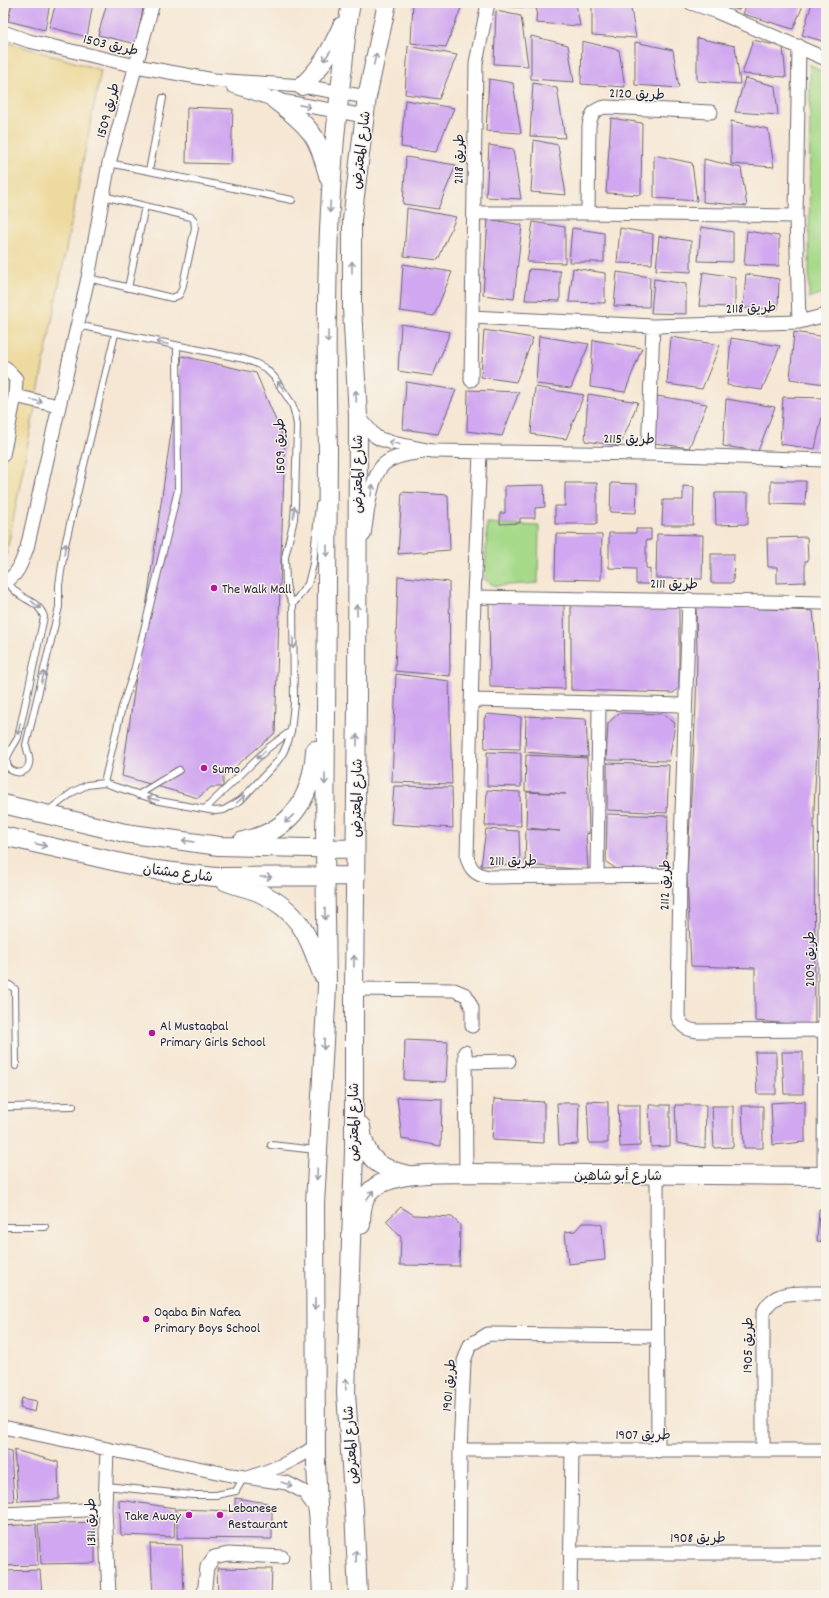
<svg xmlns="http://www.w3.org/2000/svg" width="829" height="1598" viewBox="0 0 829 1598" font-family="Dekko,'Playpen Sans Arabic',sans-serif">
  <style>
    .green { fill: #a6d988; stroke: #647e62 }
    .sand { fill: #eeda9e; stroke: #887e6c }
    .building { fill: #d0a7f0 }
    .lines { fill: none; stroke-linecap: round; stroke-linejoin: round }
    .lane-casing { stroke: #6c6771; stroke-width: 8 }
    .street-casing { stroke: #6c6771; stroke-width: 15 }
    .secondary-casing { stroke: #6c6771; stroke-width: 20 }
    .lane { stroke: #fff; stroke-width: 6 }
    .street { stroke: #fff; stroke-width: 13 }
    .secondary { stroke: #fff; stroke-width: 18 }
    .oneway { stroke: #9c9ca7 }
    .poi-dot { fill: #b5179e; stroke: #f7f3e8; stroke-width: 1.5 }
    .labels { text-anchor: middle; stroke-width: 3; stroke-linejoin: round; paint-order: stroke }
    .street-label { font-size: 14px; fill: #22223b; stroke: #f7f3e8 }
    .poi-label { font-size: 14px; fill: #22223b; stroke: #f7f3e8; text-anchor: start }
  </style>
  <rect width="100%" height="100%" fill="#f7f3e8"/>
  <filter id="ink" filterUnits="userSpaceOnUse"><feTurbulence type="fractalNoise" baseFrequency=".025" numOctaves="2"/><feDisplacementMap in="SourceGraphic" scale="8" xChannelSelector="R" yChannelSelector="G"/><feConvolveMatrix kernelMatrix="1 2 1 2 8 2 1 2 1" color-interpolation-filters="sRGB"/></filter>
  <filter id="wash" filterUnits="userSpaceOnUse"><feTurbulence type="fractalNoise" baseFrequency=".012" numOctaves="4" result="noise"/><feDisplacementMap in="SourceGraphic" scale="16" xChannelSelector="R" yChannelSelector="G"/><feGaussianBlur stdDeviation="0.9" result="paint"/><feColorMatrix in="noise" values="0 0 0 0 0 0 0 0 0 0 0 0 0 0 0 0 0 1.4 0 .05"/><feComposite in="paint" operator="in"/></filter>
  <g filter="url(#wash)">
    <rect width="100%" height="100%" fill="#f6e7d4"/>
    <path class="green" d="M810,64L826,75V292L809,298Z
      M487,523L539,526L538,583L495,586L485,580Z"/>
    <path class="sand" d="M3,41L101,70L5,561L3,560Z"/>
    <g id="blocks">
      <path class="building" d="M12,3H50L45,30L8,21Z
        M56,3H93L87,37L49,27Z
        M107,3H144L136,44L98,35Z
        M413,3H463L446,47L411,43Z
        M494,3H536L537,8L493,6Z
        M537,3H576L580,26L536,23Z
        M592,3H630L636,38L592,35Z
        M718,3H742L739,10Z
        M747,3H804L793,29L743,14Z
        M812,3H826V42L802,35Z
        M496,11L521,16L528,66L494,64Z
        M531,36L568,45L574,82L531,79Z
        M697,38L735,46L740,84L697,81Z
        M753,40L783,47L786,77L742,74Z
        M582,41L619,50L625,87L581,84Z
        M635,42L673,50L679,88L635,85Z
        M408,46L457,55L439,99L405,94Z
        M745,78L775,86L778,115L735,112Z
        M489,79L513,83L521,133L486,131Z
        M533,83L557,88L565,138L530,136Z
        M405,100L454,108L436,152L401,147Z
        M187,107L233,109L231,164L186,163Z
        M611,118L642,123L641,195L606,193Z
        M731,121L768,129L774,167L731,164Z
        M534,140L558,145L566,195L531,192Z
        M489,145L513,149L521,199L486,197Z
        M654,155L692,163L697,201L654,198Z
        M406,157L456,165L438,209L403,204Z
        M704,159L741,168L747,206L703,202Z
        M407,208L456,217L438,260L404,256Z
        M488,219L522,225L514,299L483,295Z
        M533,222L565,227V263L527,262Z
        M701,227L733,232V262L698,261Z
        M572,228L604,233V262H569Z
        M620,228L653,234L652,264L617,263Z
        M747,231L779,236V266L744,265Z
        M659,236L691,241V272L656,270Z
        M403,264L452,272L434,316L400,311Z
        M573,268L605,273V303L569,302Z
        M529,269L560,271V301L525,300Z
        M617,272L650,277L649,307L614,306Z
        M703,272L735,277V307L699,306Z
        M746,274L779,279L778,309L743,308Z
        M654,279L686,284V314L651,313Z
        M401,324L450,332L433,376L398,371Z
        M484,330L533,338L516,382L481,377Z
        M794,332L826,337L825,384L790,379Z
        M539,336L589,344L571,388L536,384Z
        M671,337L720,345L702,389L667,384Z
        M731,338L780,346L762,390L727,385Z
        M593,340L642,348L625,392L590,387Z
        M182,356L256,373L285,442L275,733L223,777V787H211L198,798L122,776Z
        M406,382L456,390L438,434L403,429Z
        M535,387L584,395L566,439L531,434Z
        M468,390L519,392L502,436L467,431Z
        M588,394L638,402L620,446L585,441Z
        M657,396L707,404L689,448L654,443Z
        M783,397L826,398L815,449L780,444Z
        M726,399L775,407L758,451L723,446Z
        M771,481H806L805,505L771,504Z
        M565,483H597V524H555V506H565Z
        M611,483L637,484L636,513L610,512Z
        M544,485L545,507L535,508V518H520V523L500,524V513H505V486Z
        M683,486L694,487L693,525H662L663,500H683Z
        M402,492L448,495L450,550L398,554Z
        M715,493H748V524L716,525Z
        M636,529H651V540H646V568L650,569V584H636V569L609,568V533H636Z
        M556,534L602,535L601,580L555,579Z
        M657,534L703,535L702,579L656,578Z
        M807,537L808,561H805V582L777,583V567H768L767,538Z
        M711,554H734L733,583H711Z
        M398,576L449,582L450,676L395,671Z
        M489,602L564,603L565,689L490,687Z
        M571,604L679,605V688L673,693L571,690Z
        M696,606L813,611L818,661L819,709L814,808L815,1026L755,1021V968L691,966L687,876L696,703L697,654Z
        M396,674L449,681L452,784L392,782Z
        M619,713L662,714L675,723L669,761L606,760L608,723Z
        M487,714L521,717L520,749L485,748L484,719Z
        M526,716L586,719L588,757L525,752Z
        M487,752L521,753V787L487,786Z
        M526,755L587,758L589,834L586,833L588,870L525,865L526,829L560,831L526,828L527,792L566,794L525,791Z
        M607,763L669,765L667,813L607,810Z
        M394,786L452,787L453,828L391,824Z
        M487,790L520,792L521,826H485Z
        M607,814L668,816L666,870H618L606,862Z
        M486,829L519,831L520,865L481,866Z
        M405,1040L448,1042L446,1082L404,1080Z
        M755,1052H776V1094H757Z
        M782,1052H803V1094H784Z
        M397,1097L442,1099L441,1146L402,1139Z
        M494,1099L544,1102V1143L492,1140Z
        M587,1101L608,1102V1143H589Z
        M805,1101V1142L773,1145L771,1103Z
        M557,1103H579L578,1144L559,1145Z
        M618,1105H640V1146L620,1147Z
        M649,1105H670V1146L651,1147Z
        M675,1105H706L705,1148L677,1143Z
        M712,1106H733V1147L714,1148Z
        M742,1106H763V1148H744Z
        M401,1207L414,1215L452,1217L460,1225L459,1266L400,1265L401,1237L386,1221Z
        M819,1209L826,1210V1242L817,1241Z
        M582,1223H594L602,1225L605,1260L568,1264L565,1232L575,1231Z
        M22,1398L37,1401L35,1412L20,1408Z
        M3,1449L11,1451L14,1501H3Z
        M14,1450L58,1462L59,1499L18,1501Z
        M235,1498L268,1503L272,1508V1539L177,1538V1509L235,1511Z
        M119,1500L175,1508L174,1537L121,1535Z
        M95,1522V1563L41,1564L38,1524Z
        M36,1524L38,1565L3,1566V1526Z
        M150,1544L182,1545L184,1595H153Z
        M217,1568L272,1569L271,1595H218Z
        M40,1570L42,1595H3V1571Z"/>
    </g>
  </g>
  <g filter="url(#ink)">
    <use href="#blocks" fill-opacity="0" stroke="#6c6771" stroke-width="1"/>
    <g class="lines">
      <defs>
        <path id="lane" d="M109,163L292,200
          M149,171L163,98
          M88,278L172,298L179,295L182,289L195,228L194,220L191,217L103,196
          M128,288L145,206
          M77,325L244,359L255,363L265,368L274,377L292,404L295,414L297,425L295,503L294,519L285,557L286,583L288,594L293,604
          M6,581C11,586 14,591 20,595C30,602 40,604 44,617L18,737C15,745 7,753 7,760C5,773 26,778 29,764C31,758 27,751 26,745L59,607V585L65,545L115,334
          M104,783L122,707L134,671L178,490L177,346
          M138,795L179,770
          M205,809L268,748L291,731
          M48,811L73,792L87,785L104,783L159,801L215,811L224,810L241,800L276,763L283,753L288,742L291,731L294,703L293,604L308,584L313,564L319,505
          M3,983L8,984L15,989L16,1066
          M3,1107L73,1106
          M271,1145L316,1150
          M3,1227H45
          M106,1486L192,1495H216L236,1491L244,1477"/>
        <path id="street" d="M691,3L715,11L826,59
          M3,32L29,41L136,66L214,80L302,86L367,97
          M233,86L275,100L365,116
          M474,213H588L796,216
          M588,213L589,126C591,115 593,109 606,107L711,112
          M472,317L653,326L799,322L826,315
          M799,322L796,216L799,46
          M3,367L6,368L16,379L15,396L3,455
          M471,380L476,63L488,3
          M15,396L58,406
          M358,416L375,436L380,439L393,443L432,451L648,454L826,460
          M480,452L474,597L467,857C470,870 477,876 490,877L680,875
          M648,454L653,326
          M364,535C367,517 370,476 384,464C394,456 410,454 423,452
          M3,582C18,578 22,560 27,548L88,278L109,163L153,3
          M474,597L826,603
          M689,599L680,875L678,1017C682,1027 687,1030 698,1031L825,1030
          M472,700L685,705
          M597,876L599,703
          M354,989L454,990L466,995L472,1008V1026
          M465,1052L466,1173
          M465,1062L509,1061
          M657,1175L658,1451
          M824,1176L826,742
          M3,1427L231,1475L287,1483L304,1492L314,1506L316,1514
          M107,1449L105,1509L109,1595
          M763,1449V1313C774,1287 802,1294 826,1293
          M460,1450H826
          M251,1477C277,1468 294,1461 316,1446
          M3,1514L105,1509
          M570,1553H826
          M204,1595L207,1567L214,1557L228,1554L282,1557
          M459,1595L460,1450L464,1361L470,1345L488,1334L657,1336
          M570,1595L572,1449"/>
        <path id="secondary" d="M302,86C323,66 330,52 342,26
          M275,100C287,109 299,118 308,129C320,142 324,162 329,178
          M3,804L125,833L219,846L355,849
          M3,836L148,869L215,877L356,876
          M243,841C292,831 312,798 315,750
          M225,881C236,886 249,888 260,893C300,911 308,936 322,974
          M361,1126C364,1158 378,1169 409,1175
          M361,1225C361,1217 362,1204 366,1197C381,1170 440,1174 466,1173L826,1176
          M322,1595L316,1463L315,1204L327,987L325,849L328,450C325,322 326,193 343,66C345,45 347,24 351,3
          M358,1595L354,1509L346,1393L354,1151V989L357,700L358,416L352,308V220L367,97L387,3"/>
      </defs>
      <use href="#lane" class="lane-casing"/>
      <use href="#street" class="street-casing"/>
      <use href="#secondary" class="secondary-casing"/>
      <use href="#lane" class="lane"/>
      <use href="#street" class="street"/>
      <use href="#secondary" class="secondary"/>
    </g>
    <defs><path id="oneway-shaft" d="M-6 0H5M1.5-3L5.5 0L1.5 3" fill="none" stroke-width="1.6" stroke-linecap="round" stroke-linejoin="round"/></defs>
    <g class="oneway">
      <use href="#oneway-shaft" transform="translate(327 56) rotate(124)"/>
      <use href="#oneway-shaft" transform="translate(375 59) rotate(-78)"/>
      <use href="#oneway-shaft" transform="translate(305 106) rotate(11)"/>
      <use href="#oneway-shaft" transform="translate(330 207) rotate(93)"/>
      <use href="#oneway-shaft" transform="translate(352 267) rotate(-90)"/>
      <use href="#oneway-shaft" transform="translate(328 337) rotate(91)"/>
      <use href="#oneway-shaft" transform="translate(162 343) rotate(-168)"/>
      <use href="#oneway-shaft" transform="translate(281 386) rotate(-125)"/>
      <use href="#oneway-shaft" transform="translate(356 396) rotate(-93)"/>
      <use href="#oneway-shaft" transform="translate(37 401) rotate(12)"/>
      <use href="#oneway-shaft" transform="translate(394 443) rotate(-166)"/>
      <use href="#oneway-shaft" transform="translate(372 490) rotate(-79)"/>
      <use href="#oneway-shaft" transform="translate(294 512) rotate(-84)"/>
      <use href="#oneway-shaft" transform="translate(65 549) rotate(-81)"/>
      <use href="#oneway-shaft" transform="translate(327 551) rotate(90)"/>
      <use href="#oneway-shaft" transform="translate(36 605) rotate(39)"/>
      <use href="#oneway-shaft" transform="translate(357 610) rotate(-90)"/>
      <use href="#oneway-shaft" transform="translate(293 643) rotate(89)"/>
      <use href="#oneway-shaft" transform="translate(43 677) rotate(-76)"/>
      <use href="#oneway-shaft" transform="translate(19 729) rotate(103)"/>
      <use href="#oneway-shaft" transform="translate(357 740) rotate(-89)"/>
      <use href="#oneway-shaft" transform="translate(261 755) rotate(136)"/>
      <use href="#oneway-shaft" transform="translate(325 779) rotate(91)"/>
      <use href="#oneway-shaft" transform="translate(153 799) rotate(-165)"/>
      <use href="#oneway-shaft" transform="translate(241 799) rotate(-42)"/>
      <use href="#oneway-shaft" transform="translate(289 819) rotate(137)"/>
      <use href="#oneway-shaft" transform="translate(188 841) rotate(-172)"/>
      <use href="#oneway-shaft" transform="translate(41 845) rotate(13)"/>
      <use href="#oneway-shaft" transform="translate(266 877)"/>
      <use href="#oneway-shaft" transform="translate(325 914) rotate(89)"/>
      <use href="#oneway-shaft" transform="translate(354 961) rotate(-89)"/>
      <use href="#oneway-shaft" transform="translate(324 1044) rotate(93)"/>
      <use href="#oneway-shaft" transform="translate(317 1174) rotate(93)"/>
      <use href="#oneway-shaft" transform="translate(370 1195) rotate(-53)"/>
      <use href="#oneway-shaft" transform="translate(315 1304) rotate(90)"/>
      <use href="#oneway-shaft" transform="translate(346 1384) rotate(-88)"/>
      <use href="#oneway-shaft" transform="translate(287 1484) rotate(18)"/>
      <use href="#oneway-shaft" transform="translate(356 1556) rotate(-93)"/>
    </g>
  </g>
  <g class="poi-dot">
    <circle cx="214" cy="588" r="4"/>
    <circle cx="204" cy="768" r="4"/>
    <circle cx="152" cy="1033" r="4"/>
    <circle cx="146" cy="1319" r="4"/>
    <circle cx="189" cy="1515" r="4"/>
    <circle cx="220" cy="1515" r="4"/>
  </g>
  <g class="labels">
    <g class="street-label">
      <text transform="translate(111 44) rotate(13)" y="5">طريق 1503</text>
      <text transform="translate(637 93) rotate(2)" y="5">طريق 2120</text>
      <text transform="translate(107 110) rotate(-75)" y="5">طريق 1509</text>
      <text transform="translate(360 150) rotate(-83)" y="5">شارع المعترض</text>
      <text transform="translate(458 159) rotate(-89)" y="5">طريق 2118</text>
      <text transform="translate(751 307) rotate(-2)" y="5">طريق 2118</text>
      <text transform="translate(629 438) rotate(1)" y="5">طريق 2115</text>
      <text transform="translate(279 446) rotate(-91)" y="5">طريق 1509</text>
      <text transform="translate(357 474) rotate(-90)" y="5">شارع المعترض</text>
      <text transform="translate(674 583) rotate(1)" y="5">طريق 2111</text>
      <text transform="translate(356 798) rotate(-89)" y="5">شارع المعترض</text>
      <text x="513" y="865">طريق 2111</text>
      <text transform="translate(178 872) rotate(7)" y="5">شارع مشتان</text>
      <text transform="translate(664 885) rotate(-89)" y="5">طريق 2112</text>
      <text transform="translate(809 959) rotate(-90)" y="5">طريق 2109</text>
      <text transform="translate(353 1122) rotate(-90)" y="5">شارع المعترض</text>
      <text x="618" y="1180">شارع أبو شاهين</text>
      <text transform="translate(747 1345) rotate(-89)" y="5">طريق 1905</text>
      <text transform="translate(448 1385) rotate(-85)" y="5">طريق 1901</text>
      <text x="643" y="1439">طريق 1907</text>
      <text transform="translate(350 1445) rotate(-94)" y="5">شارع المعترض</text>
      <text transform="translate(90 1522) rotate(-91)" y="5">طريق 1311</text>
      <text x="698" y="1542">طريق 1908</text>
    </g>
    <g class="poi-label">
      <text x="222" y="593">The Walk Mall</text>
      <text x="212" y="773">Sumo</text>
      <text x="160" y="1030">Al Mustaqbal<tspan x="160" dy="16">Primary Girls School</tspan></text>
      <text x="154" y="1316">Oqaba Bin Nafea<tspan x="154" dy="16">Primary Boys School</tspan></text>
      <text x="228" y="1512">Lebanese<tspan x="228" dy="16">Restaurant</tspan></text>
      <text x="181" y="1520" text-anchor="end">Take Away</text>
    </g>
  </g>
  <rect width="829" height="1598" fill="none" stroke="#f7f3e8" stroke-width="16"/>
</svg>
